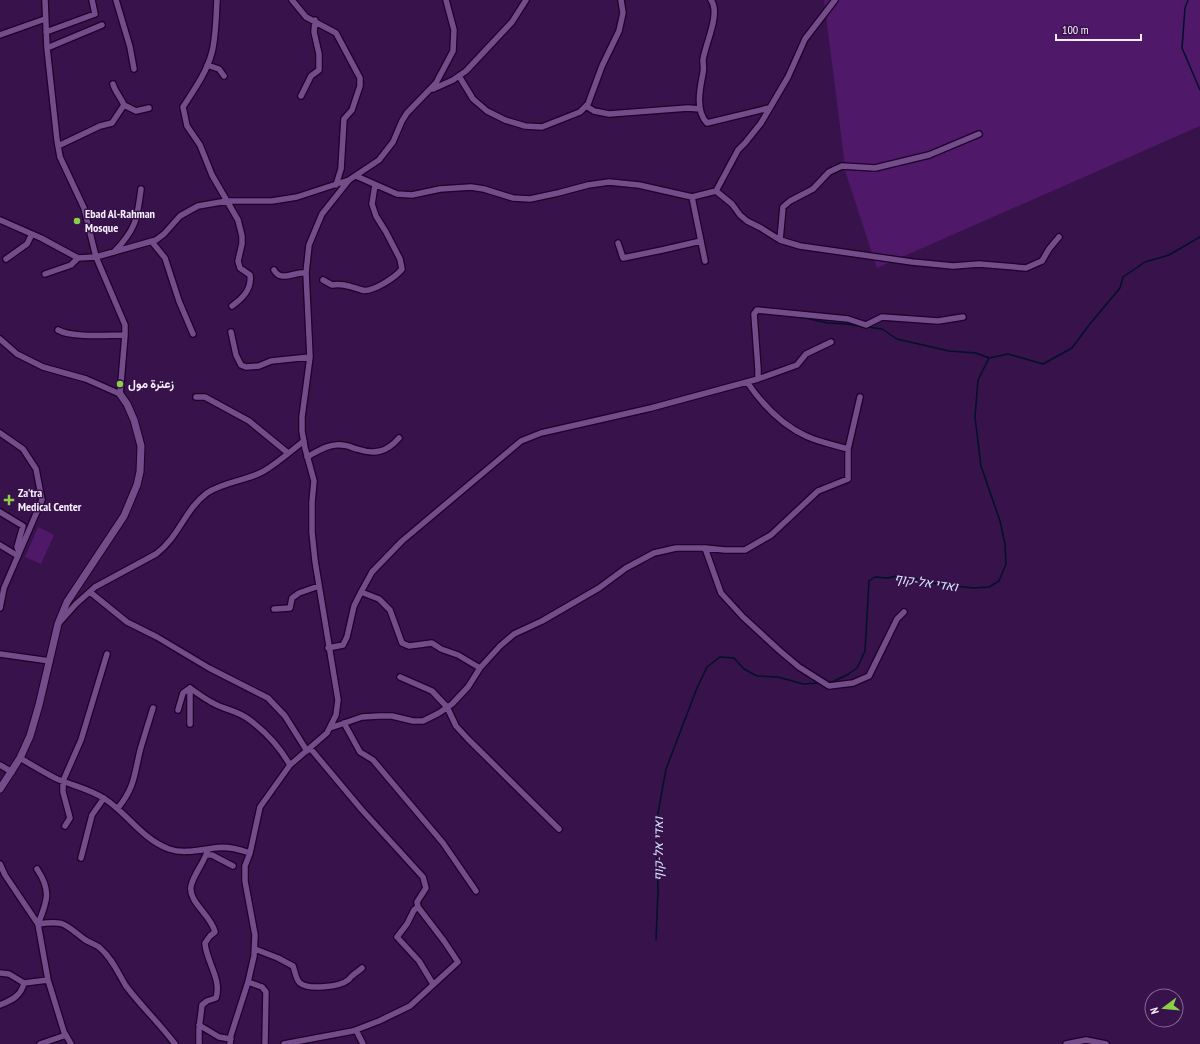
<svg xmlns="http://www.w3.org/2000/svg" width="1200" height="1044" viewBox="0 0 1200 1044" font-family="'PT Sans Narrow',Vazirmatn,Heebo,sans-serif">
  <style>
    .park { fill: #4f1869 }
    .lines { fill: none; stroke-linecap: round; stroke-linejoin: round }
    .stream { stroke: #00112b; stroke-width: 1.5 }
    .minor-casing { stroke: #1c0129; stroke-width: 8 }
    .tertiary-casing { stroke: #1c0129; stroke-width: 9 }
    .minor { stroke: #734c89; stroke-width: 5.5 }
    .tertiary { stroke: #734c89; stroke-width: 7 }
    .poi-dot { fill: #89cf48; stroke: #38124a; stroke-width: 1.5 }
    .labels { text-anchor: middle; stroke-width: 3; stroke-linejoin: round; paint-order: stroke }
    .poi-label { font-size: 12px; font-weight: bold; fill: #f7effd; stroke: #38124a; text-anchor: start }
    .water-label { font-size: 13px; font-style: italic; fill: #d1e4fa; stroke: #38124a }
  </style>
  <rect width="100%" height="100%" fill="#38124a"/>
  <path class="park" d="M824,0H1200V126L877,268L846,174Z
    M38,527L54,535L41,564L25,557Z"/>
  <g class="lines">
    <path class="stream" d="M1188,0L1185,8L1182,48L1200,90
      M801,317L828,323L846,324L882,329L897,339L949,351L976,353L989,358
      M828,682H832L847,675L857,668L865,651L869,581L875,577L888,578L901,575L937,584L974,588L989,587L999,581L1006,564L1005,544L1000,521L981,466L975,417L978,380L989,358L1008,354L1043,364L1072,348L1089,325L1120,288L1123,277L1145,262L1169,255L1200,237
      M656,940L658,891L656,824L666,769L697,688L707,667L720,657L734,658L744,669L757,676L778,677L803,684L820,683"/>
    <defs>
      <path id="minor" d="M116,0L130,47L134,69
        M217,0C216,17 216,36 212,52C207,72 194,90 183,107L187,126L200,145L212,175L238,220L242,236V244L238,261L240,268L250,275C252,289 243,298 232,306
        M292,0L306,17L336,33L360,78V86L352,110L344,119L341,169L336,185
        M711,0C721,14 705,44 703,60C703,64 704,68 703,73C700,88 695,111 707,123L769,108
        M46,32L95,14L92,0
        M0,35L45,19
        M47,48L102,25
        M207,65L219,69L224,76
        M459,76L473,99L487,111L505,120L525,126L542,127L580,112L588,104L602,66L619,31L623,13L621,0
        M113,84C115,92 121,97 124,105L136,111L149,108
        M433,89L453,80L466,71L512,22L526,0
        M301,96L311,76L319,70V54L314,32L315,20
        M586,106L594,111L609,114L688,108L700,109
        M58,146L100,126L112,123L124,105
        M356,176L397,194L412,195L440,189L471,187L484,189L513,198L530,199L558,193L588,185L609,182L639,185L692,197L716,191L732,204L740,215L747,221L761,228L780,240L800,246L912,262L953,266L979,264L1026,268L1042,261L1049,249L1059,237
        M716,191L738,150L745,143L761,123L788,77L805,39L835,0
        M692,197L705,261
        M0,220L41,238L78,258L96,257L156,240L164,234L180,216L198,206L227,201H272L297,197L349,180L379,160L393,142L402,121L407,113L436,83L453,51L454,30L446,0
        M780,240L783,207L790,201L813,189L829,172L842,166L875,168L929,155L979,134
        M152,242L165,258L179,301L193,334
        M618,243L623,258L662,250L701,241
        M114,252C136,229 137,220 141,189
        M6,259L27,244L32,234
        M274,270C281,283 295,271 306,273
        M45,274L71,265L78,258
        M323,280L332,285C343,283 351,287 362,290C372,293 396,277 402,269L400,259L386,232L376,216L372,204L375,185
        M58,330C72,338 108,335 125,335
        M231,332L236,355L241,365L246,367L259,366L271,361L310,357
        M0,339L17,354L43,367L86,379L120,394L125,335V325L96,257L84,208L60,157L57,140L47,48L45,0
        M758,379L797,365L806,354L831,342
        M747,382C762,404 782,425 806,436C819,442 834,445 848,449
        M196,397H205L249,421L288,453
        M0,433L23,449L36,469L42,500L4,588L0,608
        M307,457C318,451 330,443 342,445C347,445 353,448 357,449C375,455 387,452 399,438
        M0,512L23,526L17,547L19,552
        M0,545L18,556
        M705,548L721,593L743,617L780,651L799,667L829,686L853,683L869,676L897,619L904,612
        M90,592L127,622L157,637L209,668L268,698L285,716L307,751
        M361,592L379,599L390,610L402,643L409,646L432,643L441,649L458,655L480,668
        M274,609L290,608L292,598L299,593L319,586
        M59,623L76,604L95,587L156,554C179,537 185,509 207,493C223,482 245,481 262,472C274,466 292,450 304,441
        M328,648L343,645L347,637L354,606L361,592L372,572L402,541L521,441L541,433L651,408L758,379V369L754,314L757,310L848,319L866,325L882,317L938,321L963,317
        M0,654L50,661
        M400,677L432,691L447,707L456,726L468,739L559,829
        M190,688C197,693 205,699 213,703C223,709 235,710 247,718C264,730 279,746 290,765
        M178,710L183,693L190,688
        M344,723L360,752L373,760L443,843L476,891
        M190,724V688
        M330,728L362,717L379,716H392L413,721H423L439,713L452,704L468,687L480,668L500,646L514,634L542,621L599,588L626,568L654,553L676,548H705L725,550H745L771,535L818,491L848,479V449L860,397
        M20,758C32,765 45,773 57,779C74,786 90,789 105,799C128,814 142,839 169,849C183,854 199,850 214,848C227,846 238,849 250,853
        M0,765L12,772
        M118,808C136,786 134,773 141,747C145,734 149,721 153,708
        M65,826L70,818L63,792V781L81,740L107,654
        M207,855H212L233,866
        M81,858L92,815L104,798
        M0,864L5,875L38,924L48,980L64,1032L71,1044
        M37,869C52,891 47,902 38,924
        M418,907L414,910L407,924L397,937L419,961L433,984
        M38,924C65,920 64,924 84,939C89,943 96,944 100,948C112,958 118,973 126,986C141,1006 160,1024 175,1044
        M255,949L278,958L293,966C295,971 296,980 300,983C308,990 340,987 348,980C350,979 350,977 352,976C355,973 359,971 362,968
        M0,973L9,974L24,983L48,980
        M248,982L262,987L266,992L265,1044
        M0,1005C12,1000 21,996 24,983
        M199,1025L219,1037L231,1039
        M356,1030L363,1044
        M40,1044L66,1035
        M199,1044V1029L202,1005L207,1001L216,998C222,979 206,961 205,943L210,936L215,932C211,915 188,902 191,886C194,873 205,862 208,849
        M230,1044L231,1035L248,982L254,956L255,935L245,881V866L250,853L260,807L290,765L327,733L336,715L338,700L315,561L312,532V502L314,481L305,448L302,431V417L310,357L306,273L309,245L322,214L349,180
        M284,1044L353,1031L379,1021L410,1006L458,962L444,941L418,907L417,902L426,888L423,877L362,810L310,748
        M1066,1044L1086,1040L1106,1044"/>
      <path id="tertiary" d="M0,789L20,758L30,736L39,705L58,624L67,602L124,516L137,485L140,472L141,446L134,420L127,404L120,394"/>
    </defs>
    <use href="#minor" class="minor-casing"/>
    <use href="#tertiary" class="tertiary-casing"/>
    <use href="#minor" class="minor"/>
    <use href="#tertiary" class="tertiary"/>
  </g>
  <g class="poi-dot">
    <circle cx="77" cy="221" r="4"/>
    <circle cx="120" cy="384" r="4"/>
    <path d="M7 494h4v4h4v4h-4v4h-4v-4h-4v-4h4z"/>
  </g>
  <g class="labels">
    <g class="poi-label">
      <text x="85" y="218">Ebad Al-Rahman<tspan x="85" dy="14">Mosque</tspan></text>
      <text x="128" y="388">زعترة مول</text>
      <text x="18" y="497">Za'tra<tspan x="18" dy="14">Medical Center</tspan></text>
    </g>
    <g class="water-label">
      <text transform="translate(926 582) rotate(8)" y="5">ואדי אל-קוף</text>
      <text transform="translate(658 849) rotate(-90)" y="5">ואדי אל-קוף</text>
    </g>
  </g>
  <g transform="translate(1164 1008) rotate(254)"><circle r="19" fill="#38124a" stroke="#846a92"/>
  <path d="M0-3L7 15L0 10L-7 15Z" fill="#89cf48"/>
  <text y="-6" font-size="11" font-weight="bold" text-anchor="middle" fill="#f7effd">N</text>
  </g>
  <path d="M1056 34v6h85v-6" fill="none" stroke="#f7effd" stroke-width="2"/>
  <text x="1062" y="34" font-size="12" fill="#f7effd" stroke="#38124a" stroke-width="3" paint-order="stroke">100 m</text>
</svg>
